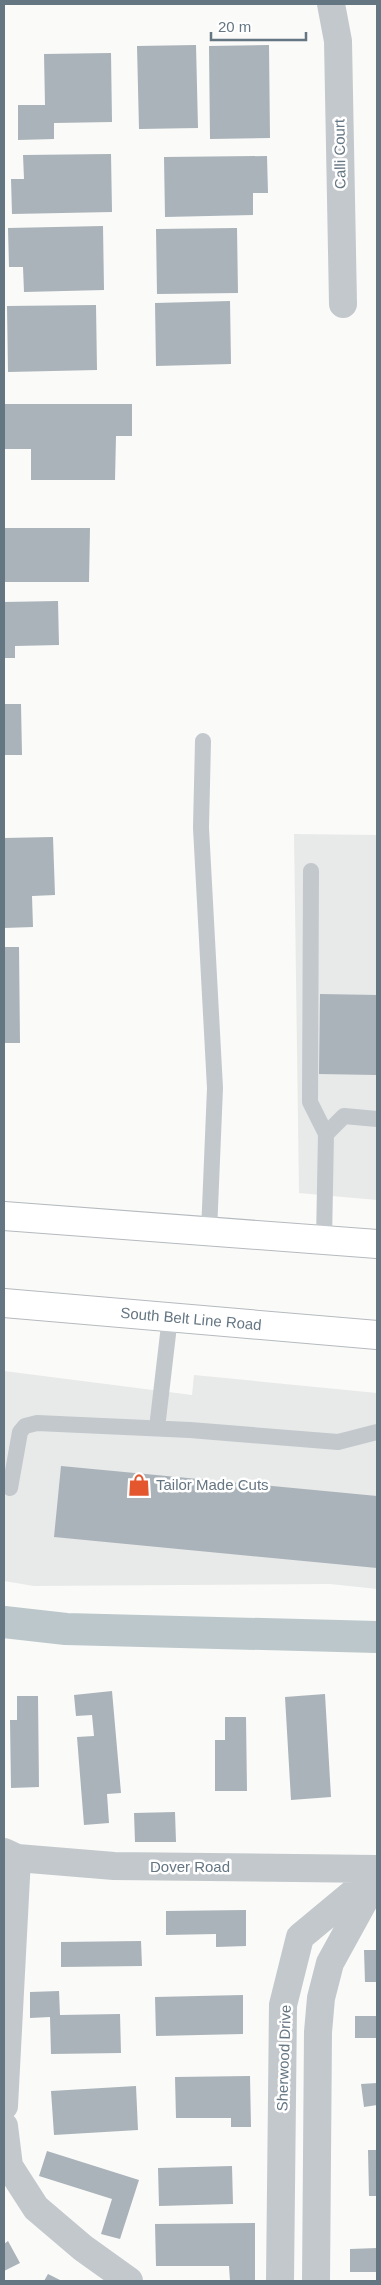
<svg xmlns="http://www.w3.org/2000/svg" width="381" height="2285" viewBox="0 0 381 2285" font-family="Helvetica,sans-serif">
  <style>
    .built { fill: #e8e9e9 }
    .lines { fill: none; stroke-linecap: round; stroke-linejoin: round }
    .canal { stroke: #bbc7cb; stroke-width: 32 }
    .building { fill: #aab3b9 }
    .primary-casing { stroke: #b5babe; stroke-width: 30 }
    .service { stroke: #c3c8cc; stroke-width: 16 }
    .minor { stroke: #c3c8cc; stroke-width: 28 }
    .primary { stroke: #fff; stroke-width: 28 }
    .labels { text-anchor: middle; stroke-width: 5; stroke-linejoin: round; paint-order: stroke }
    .street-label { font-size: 15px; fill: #657683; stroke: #fff }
    .poi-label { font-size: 15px; fill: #657683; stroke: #fff; text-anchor: start }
  </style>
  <rect width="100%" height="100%" fill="#fafaf8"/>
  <path class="built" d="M294,834L377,835V1200L299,1193Z
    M4,1371L192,1395L194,1375L377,1393V1589L330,1584L34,1586L4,1581Z"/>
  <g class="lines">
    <path class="canal" d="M4,1622L66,1629L377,1637"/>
  </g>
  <path class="building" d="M196,45L198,128L139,129L137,46Z
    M269,45L270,138L210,139L209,46Z
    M111,53L112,122L54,123V139L18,140V105H45L44,54Z
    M111,154L112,212L12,214L11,179H24L23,155Z
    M267,156L268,193H253V215L165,217L164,157Z
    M103,226L104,290L24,292L23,267H9L8,228Z
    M237,228L238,293L157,294L156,229Z
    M230,301L231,364L156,366L155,303Z
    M96,305L97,370L8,372L7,306Z
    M4,404H132V436H116L115,480H31V449H4Z
    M4,528H90L89,582H4Z
    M58,601L59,645L15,646V658H4V602Z
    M4,704H21L22,755H4Z
    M53,837L55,895L32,896L33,927L4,928V838Z
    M4,947H19L20,1043H4Z
    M320,994L377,995V1075L319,1074Z
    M61,1466L377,1496V1568L54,1537Z
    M112,1691L121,1793L107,1794L109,1823L84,1825L77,1737L94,1736L92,1715L76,1716L74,1695Z
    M325,1694L331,1797L291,1800L285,1697Z
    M17,1696H38L39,1787L11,1788L10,1720H17Z
    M225,1717H246L247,1791H215V1740H225Z
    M175,1812L176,1842H135L134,1813Z
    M246,1910V1946L216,1947V1934L166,1935V1911Z
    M141,1941L142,1966L61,1967V1942Z
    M364,1950H377V1982H365Z
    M59,1991L60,2015L120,2014L121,2053L51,2054L50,2017L30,2018V1992Z
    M243,1995V2034L156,2036L155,1997Z
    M355,2016H377V2038H355Z
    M250,2076L251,2127H231V2118H176L175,2077Z
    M377,2083V2105L364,2107L361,2084Z
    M136,2086L138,2130L54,2135L51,2091Z
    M368,2150H377V2196H369Z
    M47,2151L139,2180L120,2239L101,2234L112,2199L39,2176Z
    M232,2166L233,2204L159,2206L158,2168Z
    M255,2223V2281H230L229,2266H156L155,2224Z
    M8,2241L20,2263L4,2271V2244Z
    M377,2248V2272H350V2249Z
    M48,2274L62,2281H44Z"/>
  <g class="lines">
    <defs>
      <path id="primary" d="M4,1216L377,1244
        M4,1303L377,1335"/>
    </defs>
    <use href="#primary" class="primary-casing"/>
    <path class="service" d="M203,741L201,828L215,1088L209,1232
      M311,871L310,1102L326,1134
      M324,1240L326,1134L344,1116L377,1119
      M157,1428L170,1317
      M10,1488L20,1432L25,1426L37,1423L190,1430L338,1442L377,1432"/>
    <path class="minor" d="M331,4L338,41L343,304
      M4,1852L17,1858L114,1866L377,1869
      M4,2106L17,1858
      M4,2126L9,2166L36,2208L83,2248L129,2281
      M280,2281L283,2005L300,1937L377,1873
      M316,2281L318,2032L321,1998L330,1963L374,1883"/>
    <use href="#primary" class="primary"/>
  </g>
  <defs>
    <symbol id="shop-bare" viewBox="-9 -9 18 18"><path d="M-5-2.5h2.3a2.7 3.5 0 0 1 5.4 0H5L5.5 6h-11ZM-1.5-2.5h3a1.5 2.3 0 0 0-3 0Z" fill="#e4572e" stroke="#fff" stroke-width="2.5" paint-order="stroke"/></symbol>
  </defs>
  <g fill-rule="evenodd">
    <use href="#shop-bare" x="123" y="1469" width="32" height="32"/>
  </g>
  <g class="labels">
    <g class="street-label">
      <text transform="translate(340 154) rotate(-91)" y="5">Calli Court</text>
      <text transform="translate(191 1319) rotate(5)" y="5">South Belt Line Road</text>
      <text x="190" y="1872">Dover Road</text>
      <text transform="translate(284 2058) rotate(-88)" y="5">Sherwood Drive</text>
    </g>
    <g class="poi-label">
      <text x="156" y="1490">Tailor Made Cuts</text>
    </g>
  </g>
  <rect width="381" height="2285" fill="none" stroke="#657683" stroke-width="10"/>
  <path d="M211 32v8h95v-8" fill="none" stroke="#657683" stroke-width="2.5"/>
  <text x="218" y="32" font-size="15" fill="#657683" stroke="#ffffff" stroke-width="4" paint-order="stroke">20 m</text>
</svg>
